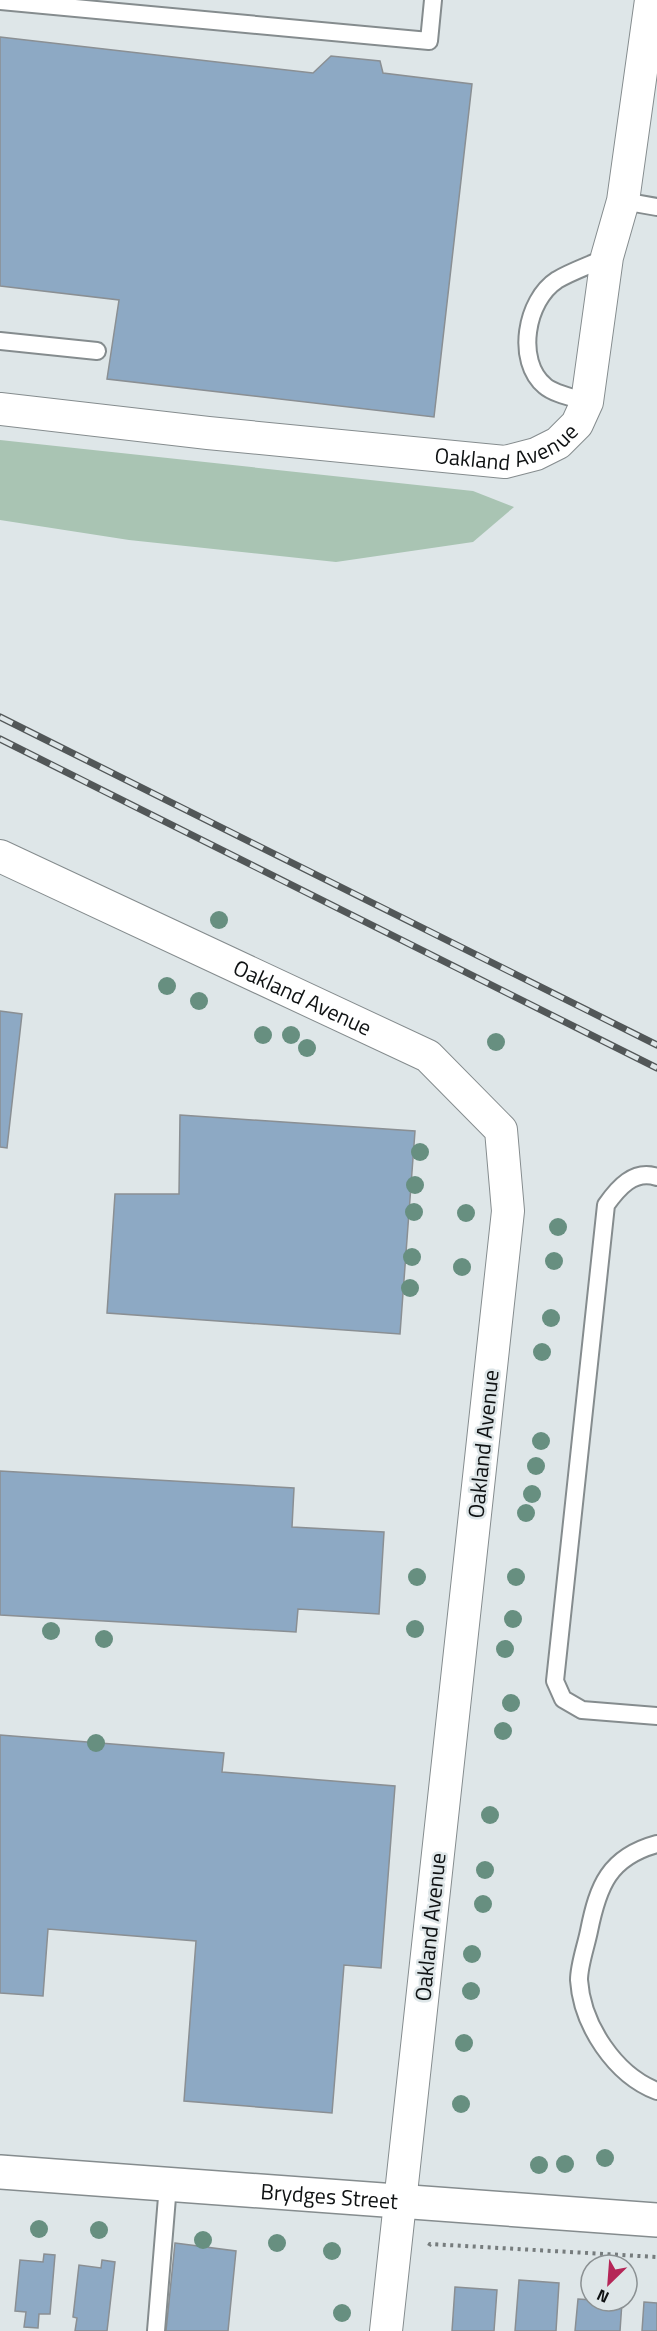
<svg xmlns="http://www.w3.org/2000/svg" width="657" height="2331" viewBox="0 0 657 2331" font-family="'Titillium Web',sans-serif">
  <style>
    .green { fill: #a9c4b3 }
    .building { fill: #8da9c4; stroke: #8a8f93; stroke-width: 1.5 }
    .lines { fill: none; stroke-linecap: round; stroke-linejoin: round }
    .service-casing { stroke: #858c8e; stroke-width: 20 }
    .minor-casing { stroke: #858c8e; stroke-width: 34 }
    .tertiary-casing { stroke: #858c8e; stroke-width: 36 }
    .path { stroke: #767c7d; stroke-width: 4; stroke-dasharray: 3 4.5; stroke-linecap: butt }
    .service { stroke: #fff; stroke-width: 16 }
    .minor { stroke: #fff; stroke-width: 32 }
    .tertiary { stroke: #fff; stroke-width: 33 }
    .rail-casing { stroke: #525758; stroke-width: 7 }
    .rail { stroke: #dee6e8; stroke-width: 4.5; stroke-dasharray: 14; stroke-linecap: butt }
    .tree { fill: #678f80 }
    .labels { text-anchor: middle; stroke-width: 5; stroke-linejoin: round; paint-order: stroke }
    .street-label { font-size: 22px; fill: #0f1213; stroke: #dee6e8 }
  </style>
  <rect width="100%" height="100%" fill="#dee6e8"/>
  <path class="green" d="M0,440L473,491L514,507L473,542L336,562L129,540L0,520Z"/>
  <path class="building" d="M0,37L313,73L331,56L380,61L383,73L472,84L434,417L107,379L119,300L0,286Z
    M0,1011L22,1014L7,1148L0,1147Z
    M180,1115L415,1131L400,1334L107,1313L115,1194H179Z
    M0,1471L294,1488L292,1527L384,1532L379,1614L298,1609L296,1632L0,1615Z
    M0,1735L224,1753L222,1772L395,1786L381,1968L344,1965L332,2113L184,2101L196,1941L48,1929L43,1996L0,1993Z
    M175,2243L236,2251L228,2331H166Z
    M44,2254L55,2255L50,2314H39L38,2328L24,2327L26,2312L15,2311L20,2260L43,2262Z
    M102,2260L115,2262L107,2331H75L77,2318L73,2317L79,2265L101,2268Z
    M519,2280L559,2283L556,2331H515Z
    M455,2287L497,2290L494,2331H452Z
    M578,2299L622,2302L620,2331H575Z
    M644,2302L657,2303V2331H642Z"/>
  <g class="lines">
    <defs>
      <path id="service" d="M0,1L429,41L433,0
        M623,201L657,207
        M0,341L97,351
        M587,402C575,398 554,394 545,386C515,361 526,300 557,280C572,271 591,265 607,257
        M657,1177C634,1169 618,1188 606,1205L555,1681L563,1699L582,1710L657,1716
        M657,1844C609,1857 598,1886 589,1931C586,1946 579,1965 579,1980C582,2025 615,2075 657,2091
        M156,2331L168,2185"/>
      <g id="minor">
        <path id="s1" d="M0,409L208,433L505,462L536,454L558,443L577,424L587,402L607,257L623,201L651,0"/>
        <path id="s2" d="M0,856L428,1056L501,1130L508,1211L386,2331"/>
      </g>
      <g id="tertiary">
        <path id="s3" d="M0,2172L657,2220"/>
      </g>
    </defs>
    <use href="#service" class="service-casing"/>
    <use href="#minor" class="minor-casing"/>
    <use href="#tertiary" class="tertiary-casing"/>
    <path class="path" d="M429,2246L430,2244L657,2257"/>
    <use href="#service" class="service"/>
    <use href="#minor" class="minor"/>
    <use href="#tertiary" class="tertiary"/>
    <defs>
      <path id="rail" d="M0,717L657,1045
        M0,739L657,1068"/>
    </defs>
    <use href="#rail" class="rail-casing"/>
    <use href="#rail" class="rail"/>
  </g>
  <g class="tree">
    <circle cx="219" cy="920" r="9"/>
    <circle cx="167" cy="986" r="9"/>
    <circle cx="199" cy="1001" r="9"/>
    <circle cx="263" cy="1035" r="9"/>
    <circle cx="291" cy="1035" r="9"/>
    <circle cx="496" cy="1042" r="9"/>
    <circle cx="307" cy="1048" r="9"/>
    <circle cx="420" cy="1152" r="9"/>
    <circle cx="415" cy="1185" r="9"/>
    <circle cx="414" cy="1212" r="9"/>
    <circle cx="466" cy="1213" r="9"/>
    <circle cx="558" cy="1227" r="9"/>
    <circle cx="412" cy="1257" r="9"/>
    <circle cx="554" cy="1261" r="9"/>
    <circle cx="462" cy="1267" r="9"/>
    <circle cx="410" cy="1288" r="9"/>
    <circle cx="551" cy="1318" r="9"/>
    <circle cx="542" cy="1352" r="9"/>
    <circle cx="541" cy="1441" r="9"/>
    <circle cx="536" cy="1466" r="9"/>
    <circle cx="532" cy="1494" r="9"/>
    <circle cx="526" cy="1513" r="9"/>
    <circle cx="417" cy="1577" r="9"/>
    <circle cx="516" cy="1577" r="9"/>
    <circle cx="513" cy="1619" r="9"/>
    <circle cx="415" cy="1629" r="9"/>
    <circle cx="51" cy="1631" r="9"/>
    <circle cx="104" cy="1639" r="9"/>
    <circle cx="505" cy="1649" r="9"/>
    <circle cx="511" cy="1703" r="9"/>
    <circle cx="503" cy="1731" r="9"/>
    <circle cx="96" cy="1743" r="9"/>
    <circle cx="490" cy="1815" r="9"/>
    <circle cx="485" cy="1870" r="9"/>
    <circle cx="483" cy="1904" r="9"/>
    <circle cx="472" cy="1954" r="9"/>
    <circle cx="471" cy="1991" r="9"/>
    <circle cx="464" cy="2043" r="9"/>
    <circle cx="461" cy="2104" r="9"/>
    <circle cx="605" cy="2158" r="9"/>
    <circle cx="565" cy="2164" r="9"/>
    <circle cx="539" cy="2165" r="9"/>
    <circle cx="39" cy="2229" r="9"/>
    <circle cx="99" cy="2230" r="9"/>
    <circle cx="203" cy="2240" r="9"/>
    <circle cx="277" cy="2243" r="9"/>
    <circle cx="332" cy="2251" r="9"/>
    <circle cx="342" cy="2313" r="9"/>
  </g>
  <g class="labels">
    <g class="street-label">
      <text dy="8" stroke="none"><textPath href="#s1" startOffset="512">Oakland Avenue</textPath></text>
      <text dy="8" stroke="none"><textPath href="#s2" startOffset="334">Oakland Avenue</textPath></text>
      <text transform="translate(483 1444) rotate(-84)" y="8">Oakland Avenue</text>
      <text transform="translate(430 1927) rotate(-84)" y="8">Oakland Avenue</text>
      <text dy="8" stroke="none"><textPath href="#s3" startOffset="330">Brydges Street</textPath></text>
    </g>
  </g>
  <g transform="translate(609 2283) rotate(205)"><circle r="28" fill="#dee6e8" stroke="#8b9193" stroke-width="1.5"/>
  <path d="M0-4.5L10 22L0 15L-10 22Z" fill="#b52657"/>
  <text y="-9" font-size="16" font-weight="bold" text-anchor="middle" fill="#0f1213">N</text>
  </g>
</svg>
